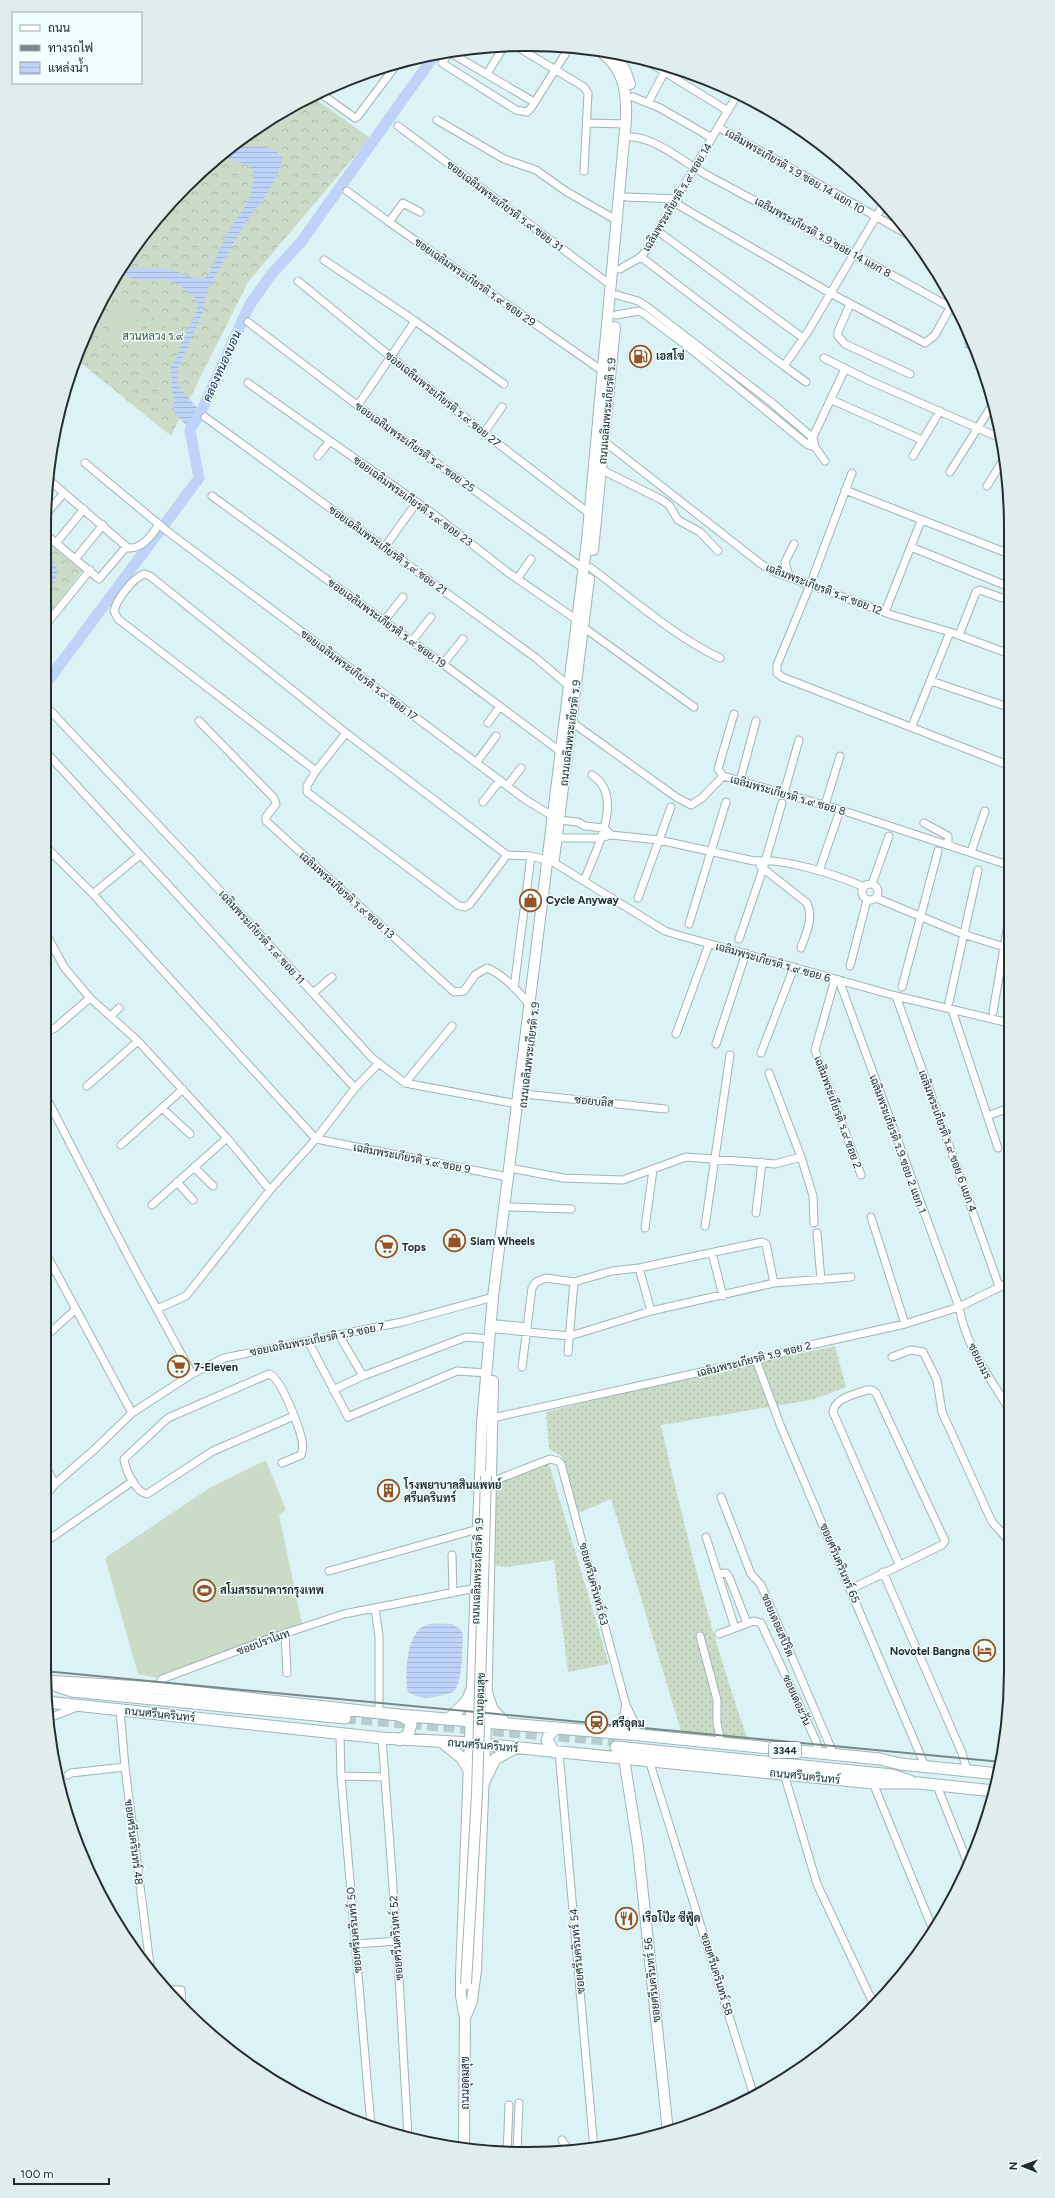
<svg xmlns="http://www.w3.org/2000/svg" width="1055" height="2198" viewBox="0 0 1055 2198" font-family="Figtree,Sarabun,sans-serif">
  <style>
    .grass { fill: url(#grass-dots) }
    .forest { fill: url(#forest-crowns) }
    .pitch { fill: #cadbc7 }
    .water { fill: url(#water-rules) }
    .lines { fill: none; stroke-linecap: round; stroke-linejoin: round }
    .river { stroke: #bdd4f8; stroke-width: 11 }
    .primary-tunnel { stroke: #b7cccd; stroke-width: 11; stroke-dasharray: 11 5.5; stroke-linecap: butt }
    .street-casing { stroke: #9fb5b6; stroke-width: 9 }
    .secondary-casing { stroke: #9fb5b6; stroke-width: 12 }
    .primary-casing { stroke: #9fb5b6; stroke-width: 13 }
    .street { stroke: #fff; stroke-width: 7 }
    .secondary { stroke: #fff; stroke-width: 10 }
    .primary { stroke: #fff; stroke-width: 11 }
    .rail { stroke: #788889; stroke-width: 2 }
    .secondary-bridge-casing { stroke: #9fb5b6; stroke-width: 12; stroke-linecap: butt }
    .secondary-bridge { stroke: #fff; stroke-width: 10 }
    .labels { text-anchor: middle; stroke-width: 3; stroke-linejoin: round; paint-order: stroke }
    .shield { fill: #f0fefe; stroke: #626c6d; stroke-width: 1 }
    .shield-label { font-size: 10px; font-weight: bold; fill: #252e2f }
    .street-label { font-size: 11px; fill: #252e2f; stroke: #f0fefe }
    .park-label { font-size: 11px; fill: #365f31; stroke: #f0fefe }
    .poi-label { font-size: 11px; font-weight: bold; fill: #252e2f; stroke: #f0fefe; text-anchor: start }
    .water-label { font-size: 12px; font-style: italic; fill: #0c2853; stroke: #f0fefe }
    .rim { fill: none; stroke: #252e2f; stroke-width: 2 }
  </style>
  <defs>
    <pattern id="grass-dots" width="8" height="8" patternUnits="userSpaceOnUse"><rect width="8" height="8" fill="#cadbc7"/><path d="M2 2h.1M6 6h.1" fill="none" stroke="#adbcab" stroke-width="1.8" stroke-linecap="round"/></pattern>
    <pattern id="forest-crowns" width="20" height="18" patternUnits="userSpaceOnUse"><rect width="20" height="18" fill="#cadbc7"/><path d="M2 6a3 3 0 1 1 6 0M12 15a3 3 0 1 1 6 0" fill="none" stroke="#adbcab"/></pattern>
    <pattern id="water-rules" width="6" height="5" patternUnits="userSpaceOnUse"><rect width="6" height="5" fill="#bdd4f8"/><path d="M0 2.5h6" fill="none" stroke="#a2b6d5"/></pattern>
  </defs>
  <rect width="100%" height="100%" fill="#dbf3f4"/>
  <path class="grass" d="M835,1346L846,1387L812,1400L661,1425C685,1532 712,1639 749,1743L682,1734L611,1499L579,1513L569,1485L562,1456L549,1449L546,1412L622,1393Z
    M548,1461L609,1664L568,1672L554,1560L507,1567L492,1565L495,1484Z"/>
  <path class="forest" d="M313,97L370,138L248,282L171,436L76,359L81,342L126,259L186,185L259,125Z
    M44,539L83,570L44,620Z"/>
  <path class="pitch" d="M123,300L142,314L135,322L117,309Z
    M158,311L177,324L171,332L153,319Z
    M113,314L131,327L125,335L107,322Z
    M150,323L169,337L162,345L144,332Z
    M103,327L122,340L115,349L97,335Z
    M141,335L159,348L153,356L135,343Z
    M266,1460L286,1510L279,1515L302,1623L157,1678L138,1674L105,1558L211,1487Z"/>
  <path class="water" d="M232,147C249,149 270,141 282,157L281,166L270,189L245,223L206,292L203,311L178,369V386L201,412L190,430L174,412L171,368L197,310C198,300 196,297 188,292C183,288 177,282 170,280C152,276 135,284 118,272L122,266C138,271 156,265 172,270C184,273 191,280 204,279L209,274C215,261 220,247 227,234C240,211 256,201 253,170L247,165L222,156Z
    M964,326L974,343L977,354L965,348L962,328Z
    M44,550C64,567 57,581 44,599Z
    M452,1624L460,1629L463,1634C462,1647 463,1685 453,1692C449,1694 442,1695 438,1696C426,1699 418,1698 408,1692C404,1676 407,1633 424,1626C431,1622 444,1624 452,1624Z"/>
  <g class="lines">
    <path class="river" d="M44,686L199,478L190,430L201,412L249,306L270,276L301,242L436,53"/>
    <path class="primary-tunnel" d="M345,1718L617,1741"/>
    <defs>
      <path id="street" d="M514,45L584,87L588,93L584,171
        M617,57H633
        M647,61L728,111
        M487,74L504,46
        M320,93L355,118L358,116L397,64
        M633,97L660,108L712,138
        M534,102L449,52L442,63L516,110L527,112L531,108L569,48
        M648,103L667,67
        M437,120L504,159L536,170L567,192L618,221
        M587,123L626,124
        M398,126L612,286
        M718,127L914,238
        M630,137C653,136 685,163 705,174C787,218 869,262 950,307
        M347,191L389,222L604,372
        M626,197L678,199
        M675,203L830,293L925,343L935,335L952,304
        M389,222L403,203L420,212
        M659,232L803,338
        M641,257L784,366L807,333L883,205
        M324,260L415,321L504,384
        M620,269L641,257L647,249L737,95
        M298,281L484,433L590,514
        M617,295L638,301L646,306L771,402L813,438L815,447L825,461
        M850,304L838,332V336L845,344L910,374
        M616,315L639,311L644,314L687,346L808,445L815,447
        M248,322L382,424L584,569
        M824,358L868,380L1000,438
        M784,366L806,382
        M248,383L432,513L506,571L577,620
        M832,400L922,440
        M358,405L415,321
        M205,417L536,658L569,686
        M484,433L502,407
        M811,441L845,369
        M605,442L761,564L775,572L892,615L950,632L1007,653
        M318,456L330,441
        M913,456L940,411
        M85,463L167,531L526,800L559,820L578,822L585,826L604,828L611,835
        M602,470L662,500L669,505L678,520L700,532L718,551
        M950,472L991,407
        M852,473L810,585L777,665V673L782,677L1008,765
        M49,480L128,548C143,549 152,535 159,524
        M987,486L1005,457
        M845,490L1007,553
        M212,496L443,664L561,752
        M45,515L64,493
        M44,533L99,579L126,547
        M56,543L84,509
        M911,547L1007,586
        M384,548L417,502
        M76,558L103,525
        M591,568C631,598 675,637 720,658
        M144,574L150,576L346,733L507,855L470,904L465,907L459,906L307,792V786L316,771L118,619L114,611C117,599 132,579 144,574Z
        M789,577L785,562L794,544
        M517,579L531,559
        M885,612L921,521
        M384,621L403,597
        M44,627L90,570
        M583,627L694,707
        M959,635L976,592L980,590L1002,598
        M412,641L431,617
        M443,664L463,639
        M931,681L1008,707
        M44,704L211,881L372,1058L405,1083L517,1104
        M199,721L274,798L276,804L266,817V821L454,992L464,991L475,975L487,968C504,975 517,990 529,1004
        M488,723L500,706
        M573,723L676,797L691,805L702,798L723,776L841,810L1008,865
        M912,726L950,632
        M44,750L355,1088
        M476,763L496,736
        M316,771L346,733
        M723,776L718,769L734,714
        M740,781L756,721
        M507,786L521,768
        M784,793L799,740
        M483,802L500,780
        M825,805L840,756
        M924,823L948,836V845
        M557,838H601L611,835L659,840L754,861C782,857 837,875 864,887
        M44,845L93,894L316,1139
        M971,852L985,811
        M507,855L531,856L553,862L665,931L678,935L896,996L1009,1023
        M760,866L807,903C814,918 806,933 801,948
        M819,871L838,816
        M584,881C595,852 626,796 592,775
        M862 892a8 8 0 1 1 16 0a8 8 0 1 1-16 0Z
        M872,884L889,836
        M93,894L140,855
        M638,898L671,807
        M876,898L963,934L1004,947
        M689,924L726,802
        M44,930L64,967L90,998L138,1041L227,1138L270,1190
        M739,939L763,869L782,803
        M850,966L867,900
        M835,979L815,1050L861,1175
        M839,980L959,1307C967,1350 989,1375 1010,1411
        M902,987L938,851
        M514,988L531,856
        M313,993L332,977
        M896,996L999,1286
        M949,1002L978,870
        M952,1010L998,1148
        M993,1012L1008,924
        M111,1016L119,1008
        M44,1033L55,1028L90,998
        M676,1034L709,944
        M716,1044L746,953
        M761,1053L794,967
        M769,1073L801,1157L813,1196L814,1223
        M405,1083L452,1026
        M87,1086L138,1041
        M44,1093L128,1256L192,1374
        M524,1094L665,1109
        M162,1108L190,1134
        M987,1116L1009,1108
        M316,1139L508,1177
        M121,1145L183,1089
        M194,1167L213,1186
        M515,1169L563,1178L623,1180L686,1157L775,1164L801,1157
        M177,1182L193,1200
        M152,1205L227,1138
        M511,1207L571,1209
        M756,1213L762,1162
        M871,1217L905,1324
        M705,1226L730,1055
        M645,1228L653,1170
        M817,1233L821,1280
        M44,1250L132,1413
        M712,1253L723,1296
        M639,1268L651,1311
        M157,1309L186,1296L270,1190L316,1139L355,1088L379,1063
        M497,1324L527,1327
        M496,1329L570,1336L651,1311L774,1283L851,1277
        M339,1335L363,1376
        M44,1338L76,1309
        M308,1341L348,1417L457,1371L487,1373
        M568,1352L574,1282
        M892,1357L911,1350L923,1352L937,1380L942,1412L992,1522L1011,1543
        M756,1360L781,1427L925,1766
        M522,1367L532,1288L536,1282L546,1278L574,1282L612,1271L639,1268L762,1242L766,1244L774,1283
        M333,1390L363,1376L466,1337L490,1339
        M492,1418L756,1360L815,1344L905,1324L959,1307L1010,1282
        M282,1463L301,1455C303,1450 303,1446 302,1440C299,1427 281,1377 269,1374L168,1418L124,1459C125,1469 136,1493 147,1494L213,1451L294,1416
        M44,1464L55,1484
        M491,1482L550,1459L558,1461L561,1464L626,1705L640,1735
        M44,1497L55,1484L95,1449L132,1413L192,1374L224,1358L402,1322L493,1297
        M721,1497L751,1574L761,1585L834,1755
        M706,1537L735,1628
        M44,1543L133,1481
        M452,1555L453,1593
        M329,1571L478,1529
        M883,1572L962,1753L967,1770
        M718,1574L726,1573L729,1577L747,1623
        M851,1589L942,1545L945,1541L876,1393L872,1390H867C856,1394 834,1398 833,1412L899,1564
        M375,1608L379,1636V1712
        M285,1633L287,1673
        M719,1634L754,1621L761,1623L816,1741L819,1753
        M700,1636L717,1700V1723L721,1743
        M156,1688L162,1679L271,1638L344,1614L476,1588
        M120,1710L125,1767L151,1973
        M49,1718L77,1707
        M620,1733L626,1705
        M340,1734L341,1776L371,2126
        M382,1738L397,1941L408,2137
        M559,1752L594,2149
        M649,1760L754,2096
        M784,1774L817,1884L874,2005
        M68,1775L71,1773L125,1767
        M341,1776L384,1777
        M873,1783L934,1932
        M937,1786L969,1866
        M356,1944L397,1941
        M167,1990H181L182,2006
        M562,2140L569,2151
        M517,2152L519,2103
        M507,2153L509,2105"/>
      <path id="secondary" d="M613,52L625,70L630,84
        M593,550L615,327
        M554,859L589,579
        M624,1758L638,1847L668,2132
        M465,2018L461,1996V1975L482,1423L493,1297L587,541L626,119C627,91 624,69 600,51
        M465,2018L472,2001L476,1970L486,1722L493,1381
        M464,2149L465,2012"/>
      <path id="primary" d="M45,1681L156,1688L398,1715L640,1735L880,1759L900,1764L999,1774
        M57,1686L72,1691L345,1718
        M487,1694L492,1709L506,1724
        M47,1702L382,1738L471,1743L873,1783H918L994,1791
        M449,1719L467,1701L472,1689
        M399,1740L408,1735L411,1724L409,1720L399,1715
        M442,1742L462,1758L470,1772
        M616,1747L892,1775L910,1781
        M554,1752L547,1740L549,1735L556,1728
        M484,1782L495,1759L515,1748"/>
    </defs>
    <use href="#street" class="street-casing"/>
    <use href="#secondary" class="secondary-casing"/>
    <use href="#primary" class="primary-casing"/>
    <use href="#street" class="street"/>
    <use href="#secondary" class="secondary"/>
    <use href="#primary" class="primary"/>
    <path class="rail" d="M44,1671L1002,1762"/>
    <defs>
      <path id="secondary-bridge" d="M466,1984L477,1794L486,1476"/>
    </defs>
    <use href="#secondary-bridge" class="secondary-bridge-casing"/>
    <use href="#secondary-bridge" class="secondary-bridge"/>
  </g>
  <defs>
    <symbol id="fuel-ring" viewBox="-11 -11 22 22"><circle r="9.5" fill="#f0fefe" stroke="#965323" stroke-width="1.5"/><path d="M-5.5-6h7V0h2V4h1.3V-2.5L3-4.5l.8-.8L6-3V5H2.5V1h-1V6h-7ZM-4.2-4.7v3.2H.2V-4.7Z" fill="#965323"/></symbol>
    <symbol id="shop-ring" viewBox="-11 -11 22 22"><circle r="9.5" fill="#f0fefe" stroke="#965323" stroke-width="1.5"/><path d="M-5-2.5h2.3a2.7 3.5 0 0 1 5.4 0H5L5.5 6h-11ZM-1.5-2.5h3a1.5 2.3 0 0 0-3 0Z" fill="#965323"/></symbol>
    <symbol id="supermarket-ring" viewBox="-11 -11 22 22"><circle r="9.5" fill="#f0fefe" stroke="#965323" stroke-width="1.5"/><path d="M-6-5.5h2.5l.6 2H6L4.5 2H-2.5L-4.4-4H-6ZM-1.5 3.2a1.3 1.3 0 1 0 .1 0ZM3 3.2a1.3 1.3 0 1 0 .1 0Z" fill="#965323"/></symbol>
    <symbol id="building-ring" viewBox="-11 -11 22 22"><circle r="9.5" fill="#f0fefe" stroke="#965323" stroke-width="1.5"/><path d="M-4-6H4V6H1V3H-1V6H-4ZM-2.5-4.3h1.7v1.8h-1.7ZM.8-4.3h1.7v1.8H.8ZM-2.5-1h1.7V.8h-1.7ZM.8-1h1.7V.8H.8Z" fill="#965323"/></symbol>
    <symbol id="stadium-ring" viewBox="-11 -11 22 22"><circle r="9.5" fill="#f0fefe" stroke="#965323" stroke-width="1.5"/><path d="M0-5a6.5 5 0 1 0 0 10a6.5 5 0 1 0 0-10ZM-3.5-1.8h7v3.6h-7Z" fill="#965323"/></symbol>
    <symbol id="hotel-ring" viewBox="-11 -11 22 22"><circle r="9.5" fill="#f0fefe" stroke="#965323" stroke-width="1.5"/><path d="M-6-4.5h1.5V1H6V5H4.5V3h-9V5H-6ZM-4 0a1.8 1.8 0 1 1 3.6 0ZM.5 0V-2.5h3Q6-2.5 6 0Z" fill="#965323"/></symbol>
    <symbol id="station-ring" viewBox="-11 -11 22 22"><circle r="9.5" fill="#f0fefe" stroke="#965323" stroke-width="1.5"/><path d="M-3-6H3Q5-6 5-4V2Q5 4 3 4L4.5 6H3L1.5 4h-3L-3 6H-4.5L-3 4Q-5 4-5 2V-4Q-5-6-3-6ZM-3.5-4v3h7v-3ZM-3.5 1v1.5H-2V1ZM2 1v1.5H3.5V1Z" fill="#965323"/></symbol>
    <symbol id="restaurant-ring" viewBox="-11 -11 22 22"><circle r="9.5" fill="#f0fefe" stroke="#965323" stroke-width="1.5"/><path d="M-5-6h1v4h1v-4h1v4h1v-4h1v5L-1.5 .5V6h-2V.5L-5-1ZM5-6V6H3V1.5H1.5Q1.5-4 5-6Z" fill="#965323"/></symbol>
  </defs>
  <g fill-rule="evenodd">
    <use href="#fuel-ring" x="628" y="344" width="25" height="25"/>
    <use href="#shop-ring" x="518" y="888" width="25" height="25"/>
    <use href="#shop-ring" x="442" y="1228" width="25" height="25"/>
    <use href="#supermarket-ring" x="374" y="1234" width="25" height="25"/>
    <use href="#supermarket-ring" x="166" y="1354" width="25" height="25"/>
    <use href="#building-ring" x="376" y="1478" width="25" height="25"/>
    <use href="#stadium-ring" x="192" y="1578" width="25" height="25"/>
    <use href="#hotel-ring" x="972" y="1638" width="25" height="25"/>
    <use href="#station-ring" x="584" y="1710" width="25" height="25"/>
    <use href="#restaurant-ring" x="614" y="1906" width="25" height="25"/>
  </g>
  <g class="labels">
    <rect class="shield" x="769" y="1742" width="32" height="16" rx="3"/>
    <g class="shield-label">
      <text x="785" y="1754">3344</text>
    </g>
    <g class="street-label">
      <text transform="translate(795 171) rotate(30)" y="4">เฉลิมพระเกียรติ ร.9 ซอย 14 แยก 10</text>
      <text transform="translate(677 197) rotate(-59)" y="4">เฉลิมพระเกียรติ ร.๙ ซอย 14</text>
      <text transform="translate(505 206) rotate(37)" y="4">ซอยเฉลิมพระเกียรติ ร.๙ ซอย 31</text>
      <text transform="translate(823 237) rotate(29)" y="4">เฉลิมพระเกียรติ ร.9 ซอย 14 แยก 8</text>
      <text transform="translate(475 282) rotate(35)" y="4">ซอยเฉลิมพระเกียรติ ร.๙ ซอย 29</text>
      <text transform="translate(443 399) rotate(39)" y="4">ซอยเฉลิมพระเกียรติ ร.๙ ซอย 27</text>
      <text transform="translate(607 411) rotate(-85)" y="4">ถนนเฉลิมพระเกียรติ ร.9</text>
      <text transform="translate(415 447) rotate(36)" y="4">ซอยเฉลิมพระเกียรติ ร.๙ ซอย 25</text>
      <text transform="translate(413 501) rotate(36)" y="4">ซอยเฉลิมพระเกียรติ ร.๙ ซอย 23</text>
      <text transform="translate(388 550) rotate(36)" y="4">ซอยเฉลิมพระเกียรติ ร.๙ ซอย 21</text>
      <text transform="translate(824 589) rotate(21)" y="4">เฉลิมพระเกียรติ ร.๙ ซอย 12</text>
      <text transform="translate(387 623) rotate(36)" y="4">ซอยเฉลิมพระเกียรติ ร.๙ ซอย 19</text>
      <text transform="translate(359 675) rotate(37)" y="4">ซอยเฉลิมพระเกียรติ ร.๙ ซอย 17</text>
      <text transform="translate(570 733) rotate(-83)" y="4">ถนนเฉลิมพระเกียรติ ร.9</text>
      <text transform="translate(788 795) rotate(16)" y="4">เฉลิมพระเกียรติ ร.๙ ซอย 8</text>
      <text transform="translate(347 895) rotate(42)" y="4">เฉลิมพระเกียรติ ร.๙ ซอย 13</text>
      <text transform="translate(262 937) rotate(48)" y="4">เฉลิมพระเกียรติ ร.๙ ซอย 11</text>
      <text transform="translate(773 962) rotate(16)" y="4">เฉลิมพระเกียรติ ร.๙ ซอย 6</text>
      <text transform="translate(529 1055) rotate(-83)" y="4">ถนนเฉลิมพระเกียรติ ร.9</text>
      <text transform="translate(594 1101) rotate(6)" y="4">ซอยบลิส</text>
      <text transform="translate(838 1112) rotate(70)" y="4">เฉลิมพระเกียรติ ร.๙ ซอย 2</text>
      <text transform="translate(948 1141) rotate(70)" y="4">เฉลิมพระเกียรติ ร.๙ ซอย 6 แยก 4</text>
      <text transform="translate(898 1144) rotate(70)" y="4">เฉลิมพระเกียรติ ร.9 ซอย 2 แยก 1</text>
      <text transform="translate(412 1158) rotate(11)" y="4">เฉลิมพระเกียรติ ร.๙ ซอย 9</text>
      <text transform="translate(317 1339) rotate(-11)" y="4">ซอยเฉลิมพระเกียรติ ร.9 ซอย 7</text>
      <text transform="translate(754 1359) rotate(-14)" y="4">เฉลิมพระเกียรติ ร.9 ซอย 2</text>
      <text transform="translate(980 1361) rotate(64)" y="4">ซอยภมร</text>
      <text transform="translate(840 1563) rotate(67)" y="4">ซอยศรีนครินทร์ 65</text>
      <text transform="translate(477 1571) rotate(-88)" y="4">ถนนเฉลิมพระเกียรติ ร.9</text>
      <text transform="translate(594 1584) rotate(75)" y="4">ซอยศรีนครินทร์ 63</text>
      <text transform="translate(778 1625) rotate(67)" y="4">ซอยเดอะสปิริต</text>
      <text transform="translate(263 1642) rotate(-20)" y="4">ซอยปราโมท</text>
      <text transform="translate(480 1699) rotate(-88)" y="4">ถนนอุดมสุข</text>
      <text transform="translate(797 1700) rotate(66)" y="4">ซอยเดอะวัน</text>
      <text transform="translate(160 1714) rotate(6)" y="4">ถนนศรีนครินทร์</text>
      <text transform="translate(483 1745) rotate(5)" y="4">ถนนศรีนครินทร์</text>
      <text transform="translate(805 1776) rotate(6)" y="4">ถนนศรีนครินทร์</text>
      <text transform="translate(134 1842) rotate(83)" y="4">ซอยศรีนครินทร์ 48</text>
      <text transform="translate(354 1930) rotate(-95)" y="4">ซอยศรีนครินทร์ 50</text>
      <text transform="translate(396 1938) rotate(-94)" y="4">ซอยศรีนครินทร์ 52</text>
      <text transform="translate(577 1951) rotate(-95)" y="4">ซอยศรีนครินทร์ 54</text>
      <text transform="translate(717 1974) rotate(73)" y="4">ซอยศรีนครินทร์ 58</text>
      <text transform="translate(652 1980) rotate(-96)" y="4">ซอยศรีนครินทร์ 56</text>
      <text transform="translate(465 2083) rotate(-90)" y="4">ถนนอุดมสุข</text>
    </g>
    <g class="park-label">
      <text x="153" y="340">สวนหลวง ร.๙</text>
    </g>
    <g class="poi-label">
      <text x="656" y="360">เอสโซ่</text>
      <text x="546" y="904">Cycle Anyway</text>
      <text x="470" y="1245">Siam Wheels</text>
      <text x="402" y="1251">Tops</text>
      <text x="194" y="1371">7-Eleven</text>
      <text x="404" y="1489">โรงพยาบาลสินแพทย์<tspan x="404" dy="13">ศรีนครินทร์</tspan></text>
      <text x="220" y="1594">สโมสรธนาคารกรุงเทพ</text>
      <text x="970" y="1655" text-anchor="end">Novotel Bangna</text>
      <text x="612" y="1727">ศรีอุดม</text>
      <text x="642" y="1922">เรือโป๊ะ ซีฟู้ด</text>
    </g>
    <g class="water-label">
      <text transform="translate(222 366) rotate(-66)" y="4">คลองหนองบอน</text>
    </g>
  </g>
  <path d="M0 0H1055V2198H0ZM527 51H528A476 476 0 0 1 1004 527V1671A476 476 0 0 1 528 2147H527A476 476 0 0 1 51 1671V527A476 476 0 0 1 527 51Z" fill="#e0eded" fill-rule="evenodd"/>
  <path class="rim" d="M527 51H528A476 476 0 0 1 1004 527V1671A476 476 0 0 1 528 2147H527A476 476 0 0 1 51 1671V527A476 476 0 0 1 527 51Z"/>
  <rect x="12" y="12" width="130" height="72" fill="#f0fefe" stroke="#9fabab"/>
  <rect x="20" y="25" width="20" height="6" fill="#ffffff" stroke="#9fabab"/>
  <text x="48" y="32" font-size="12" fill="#252e2f">ถนน</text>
  <rect x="20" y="45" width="20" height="6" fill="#788889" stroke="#9fabab"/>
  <text x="48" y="52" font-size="12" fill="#252e2f">ทางรถไฟ</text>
  <rect x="20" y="62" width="20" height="12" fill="url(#water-rules)" stroke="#9fabab"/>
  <text x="48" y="72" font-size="12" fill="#252e2f">แหล่งน้ำ</text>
  <g transform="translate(1023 2166) rotate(271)" stroke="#f0fefe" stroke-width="3" paint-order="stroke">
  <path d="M0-3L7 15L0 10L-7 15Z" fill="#252e2f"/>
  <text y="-6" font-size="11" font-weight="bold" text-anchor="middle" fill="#252e2f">N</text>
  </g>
  <path d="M14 2178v6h95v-6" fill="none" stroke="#252e2f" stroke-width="2"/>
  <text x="20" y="2178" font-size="12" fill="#252e2f" stroke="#f0fefe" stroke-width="3" paint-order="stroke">100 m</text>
</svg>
